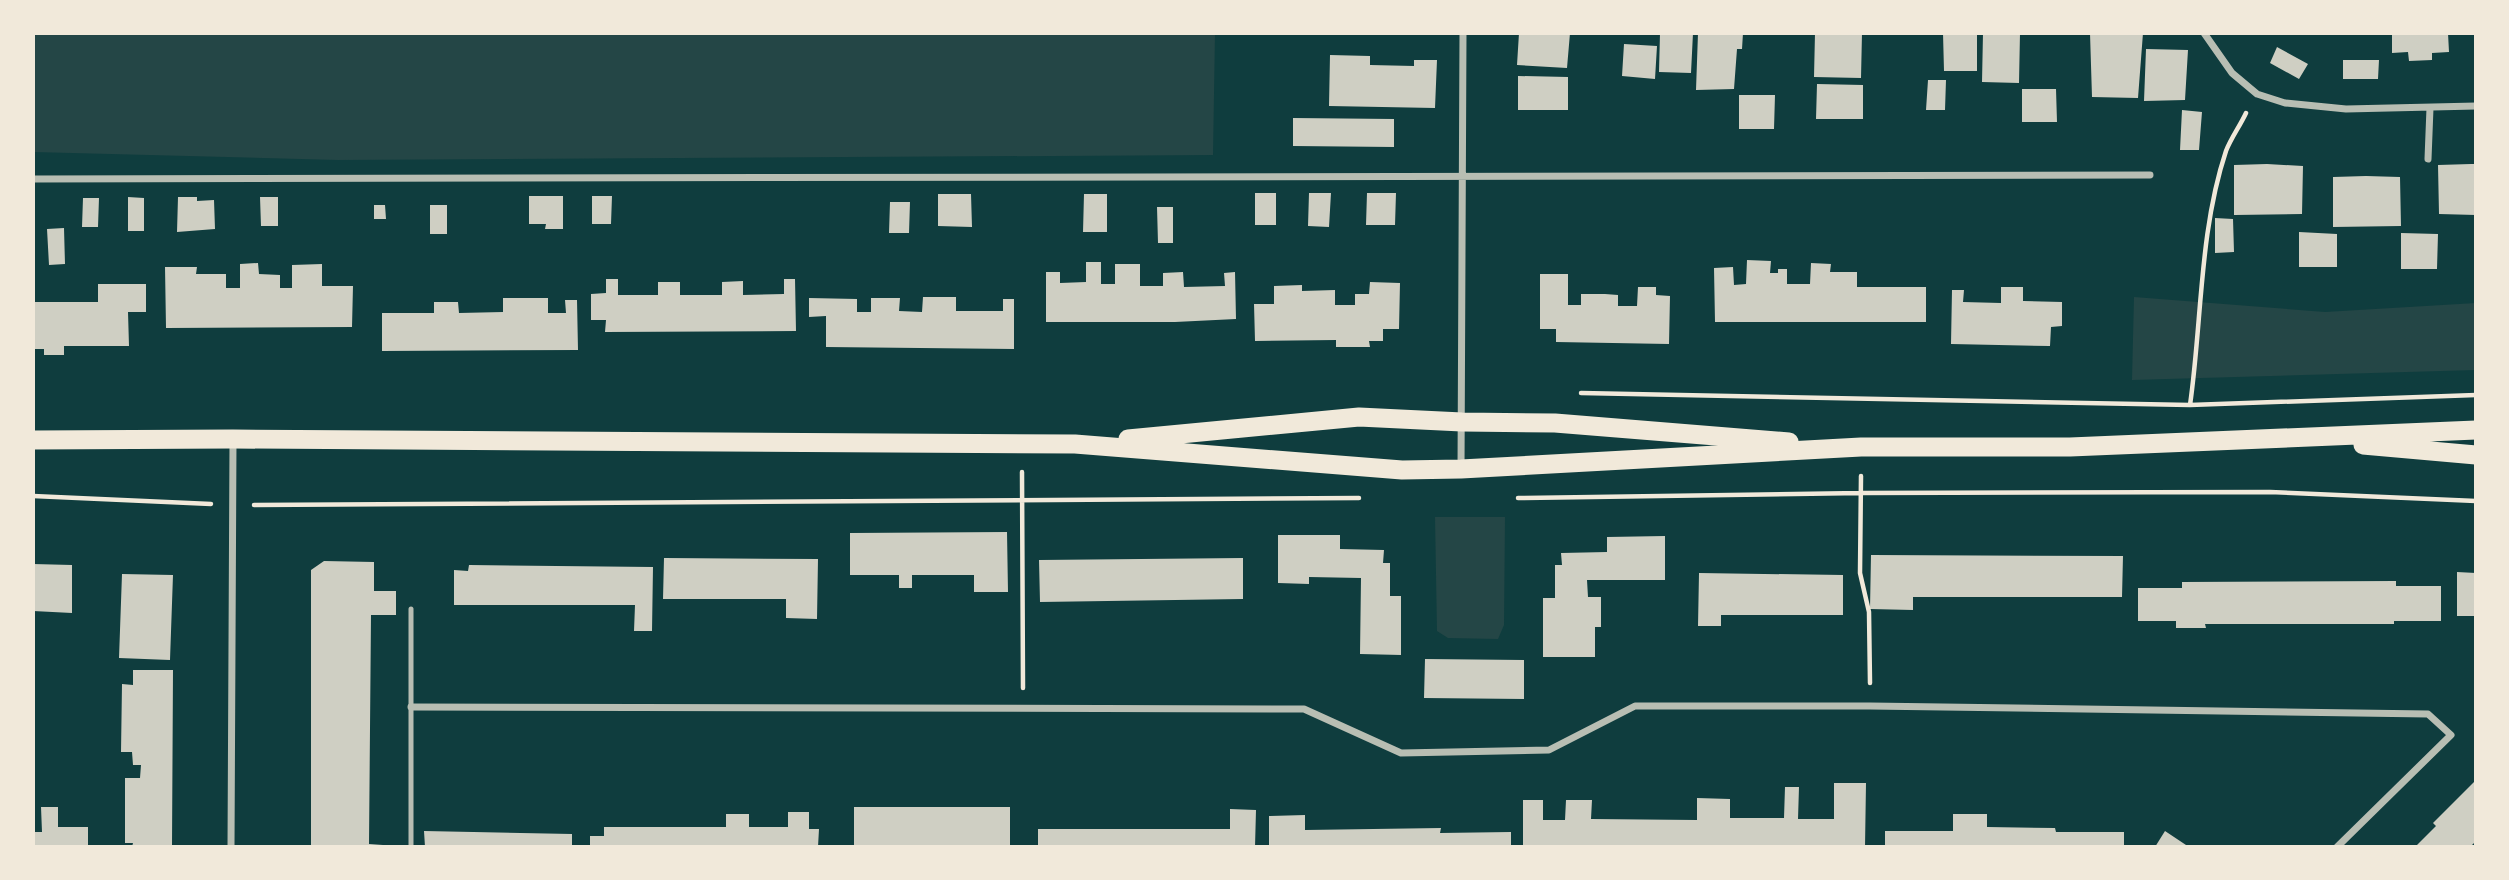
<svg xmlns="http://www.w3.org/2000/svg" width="2509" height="880" viewBox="0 0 2509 880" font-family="'IBM Plex Sans',sans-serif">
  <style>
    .green { fill: #244646 }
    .building { fill: #cfcfc3 }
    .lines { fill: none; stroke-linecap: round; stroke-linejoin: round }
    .path { stroke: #f1e9da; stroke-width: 4.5 }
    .service { stroke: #b8beb3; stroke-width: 5 }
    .minor { stroke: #b8beb3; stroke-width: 7 }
    .trunk { stroke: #f1e9da; stroke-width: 19 }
  </style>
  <rect width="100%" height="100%" fill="#0f3d3e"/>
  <path class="green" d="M33,33H1215L1213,155L338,160L33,152Z
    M2134,297L2325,312L2476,303V370L2132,380Z
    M1435,517H1505L1504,625L1498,639L1448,638L1437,631Z"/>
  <path class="building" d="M1519,33H1570L1567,68L1517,65Z
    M1660,33H1693L1691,73L1659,72Z
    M1698,33H1743L1742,49H1737L1734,89L1696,90Z
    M1815,33H1862L1861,78L1814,77Z
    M1943,33H1977V71H1944Z
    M1983,33H2020L2019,83L1982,82Z
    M2090,33H2143L2138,98L2092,97Z
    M2392,33H2448L2449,52L2432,53V60L2409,61L2408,52L2392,53Z
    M1624,44L1657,46L1655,79L1622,76Z
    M2277,47L2308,64L2299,79L2270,63Z
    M2146,49L2188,50L2185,100L2144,101Z
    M1330,55L1370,56V65L1414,66V60H1437L1435,108L1329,106Z
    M2343,60H2379L2378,79H2343Z
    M1518,76L1568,77V110H1518Z
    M1928,80H1946L1945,110H1926Z
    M1817,84L1863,85V119H1816Z
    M2022,89H2056L2057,122H2022Z
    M1739,95H1775L1774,129H1739Z
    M2182,110L2202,112L2199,150H2180Z
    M1293,118L1394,119V147L1293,146Z
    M2267,164L2303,166L2302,214L2234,215V165Z
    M2471,164H2476V215L2439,214L2438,165Z
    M2366,176L2400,177L2401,226L2333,227V177Z
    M1255,193H1276V225H1255Z
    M1309,193H1331L1329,227L1308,226Z
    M1367,193H1396L1395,225H1366Z
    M938,194H971L972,227L938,226Z
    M1084,194H1107V232H1083Z
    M529,196H563V229H545L546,224H529Z
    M592,196H612L611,224H592Z
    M128,197L144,198V231H128Z
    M178,197H197V201L214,200L215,229L177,232Z
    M260,197H278V226H261Z
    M83,198H99L98,227H82Z
    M890,202H910L909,233H889Z
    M374,205H385L386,219H374Z
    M430,205H447V234H430Z
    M1157,207H1173V243H1158Z
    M2215,218L2233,219L2234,252L2215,253Z
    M64,228L65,264L49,265L47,229Z
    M2299,232L2337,234V267H2299Z
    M2401,233L2438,234L2437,269H2401Z
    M1747,260L1771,261L1770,273H1778V269H1787V284H1810L1811,263L1831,264L1830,272H1857V287H1926V322H1715L1714,268L1733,267L1734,285L1746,284Z
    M1086,262H1101V284H1115V264H1140V286H1163V273L1183,272L1184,287L1225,286L1224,273L1235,272L1236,319L1175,322H1046V272H1060V283L1086,282Z
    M258,263L259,274L280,275V288H292V265L322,264V286H353L352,327L166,328L165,267H197L196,274H226V288H240V264Z
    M1540,274H1568V305H1581V294H1605L1618,295V306H1637L1638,287H1656V295L1670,296L1669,344L1556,342V329H1540Z
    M606,279H618V295H658V282H680V295H722V282L743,281V295L784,294V279H795L796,331L605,332L606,320H591V294L606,293Z
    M1370,282L1400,283L1399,329H1383V341H1369L1370,347H1336V340L1255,341L1254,304H1274V286L1302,285V291L1335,290V305H1355V294H1369Z
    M98,284H146V312H128L129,346H64V355H44V349H33V302H98Z
    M2001,287H2023V301L2062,302V326L2051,327L2050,346L1951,344L1952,290H1964L1963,302L2001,303Z
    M923,297H956V311H1003V299H1014V349L826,347V316L809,317V298L857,299V312H871V298H900L899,311L922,312Z
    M503,298H548V313H566L565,300H577L578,350L382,351V313H434V302H458L459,313L503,312Z
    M1007,532L1008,592H974V575H912V588H899V575H850V533Z
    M1278,535H1340V549L1384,550L1383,563H1390V596H1401V655L1360,654L1361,578L1309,577V584L1278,583Z
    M1665,536V580H1587L1588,597H1601V627H1595V657H1543V598H1555V565H1562L1561,553L1607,552V537Z
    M1871,555L2123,556L2122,597H1913V610L1870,609Z
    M664,558L818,559L817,619L786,618V599H663Z
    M1243,558V599L1040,602L1039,560Z
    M324,561L374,562V591H396V615H371L369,844L383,845V847H311V570Z
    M33,564L72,565V613L33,611Z
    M469,565L653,567L652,631H634L635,605H454V570L468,571Z
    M2457,572L2476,573V616H2457Z
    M1699,573L1843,575V615H1721V626H1698Z
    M122,574L173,575L170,660L119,658Z
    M2396,581V586H2441V621H2394V624H2205L2206,628H2176V621H2138V588H2182V582Z
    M1425,659L1524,660V699L1424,698Z
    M133,670H173L172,847H132L133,843H125V778H140L141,765H133L132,752H121L122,684L133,685Z
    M2476,780V841L2470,847H2415L2436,826L2433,823Z
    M1834,783H1866L1865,847H1523V800H1543V820H1565L1566,800H1592L1591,819L1697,820V798L1730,799V818H1784L1785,787H1799L1798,819H1834Z
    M41,807H58V827H88V847H33V832H42Z
    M854,807H1010V847H854Z
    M1230,809L1256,810L1255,847H1038V829H1230Z
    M788,812H809V829H819L818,847H590V836H604V827H726V814H749V827H788Z
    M1953,814H1987V827L2055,828L2056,832H2124V847H1885V831H1953Z
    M1305,815V830L1441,828L1440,833L1511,832V847H1269V816Z
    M424,831L572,834V847H425Z
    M2165,831L2189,847H2155Z"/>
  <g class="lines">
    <path class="path" d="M1581,393L2190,405L2476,395
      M2190,405C2202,322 2199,232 2226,151C2231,138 2240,126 2246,113
      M1022,472L1023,688
      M1861,476L1860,573L1869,612L1870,683
      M33,496L211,504
      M1518,498L1861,493L2270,492L2476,501
      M254,505L1359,498"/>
    <path class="service" d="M411,847V609"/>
    <path class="minor" d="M2204,33L2232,73L2257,94L2285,103L2346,109L2476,106
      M2428,159L2430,108
      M33,179L2150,175
      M1461,469L1463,33
      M411,707L1304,709L1401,753L1549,750L1635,706H1870L2428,714L2451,735L2337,847
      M231,847L233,441"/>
    <path class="trunk" d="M1128,439L1359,417L1462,422L1555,423L1789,442
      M33,440L233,439L1075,444L1402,470L1461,469L1861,447H2070L2476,430
      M2363,445L2476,455"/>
  </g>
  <rect width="2509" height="880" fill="none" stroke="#f1e9da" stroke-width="70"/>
</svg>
